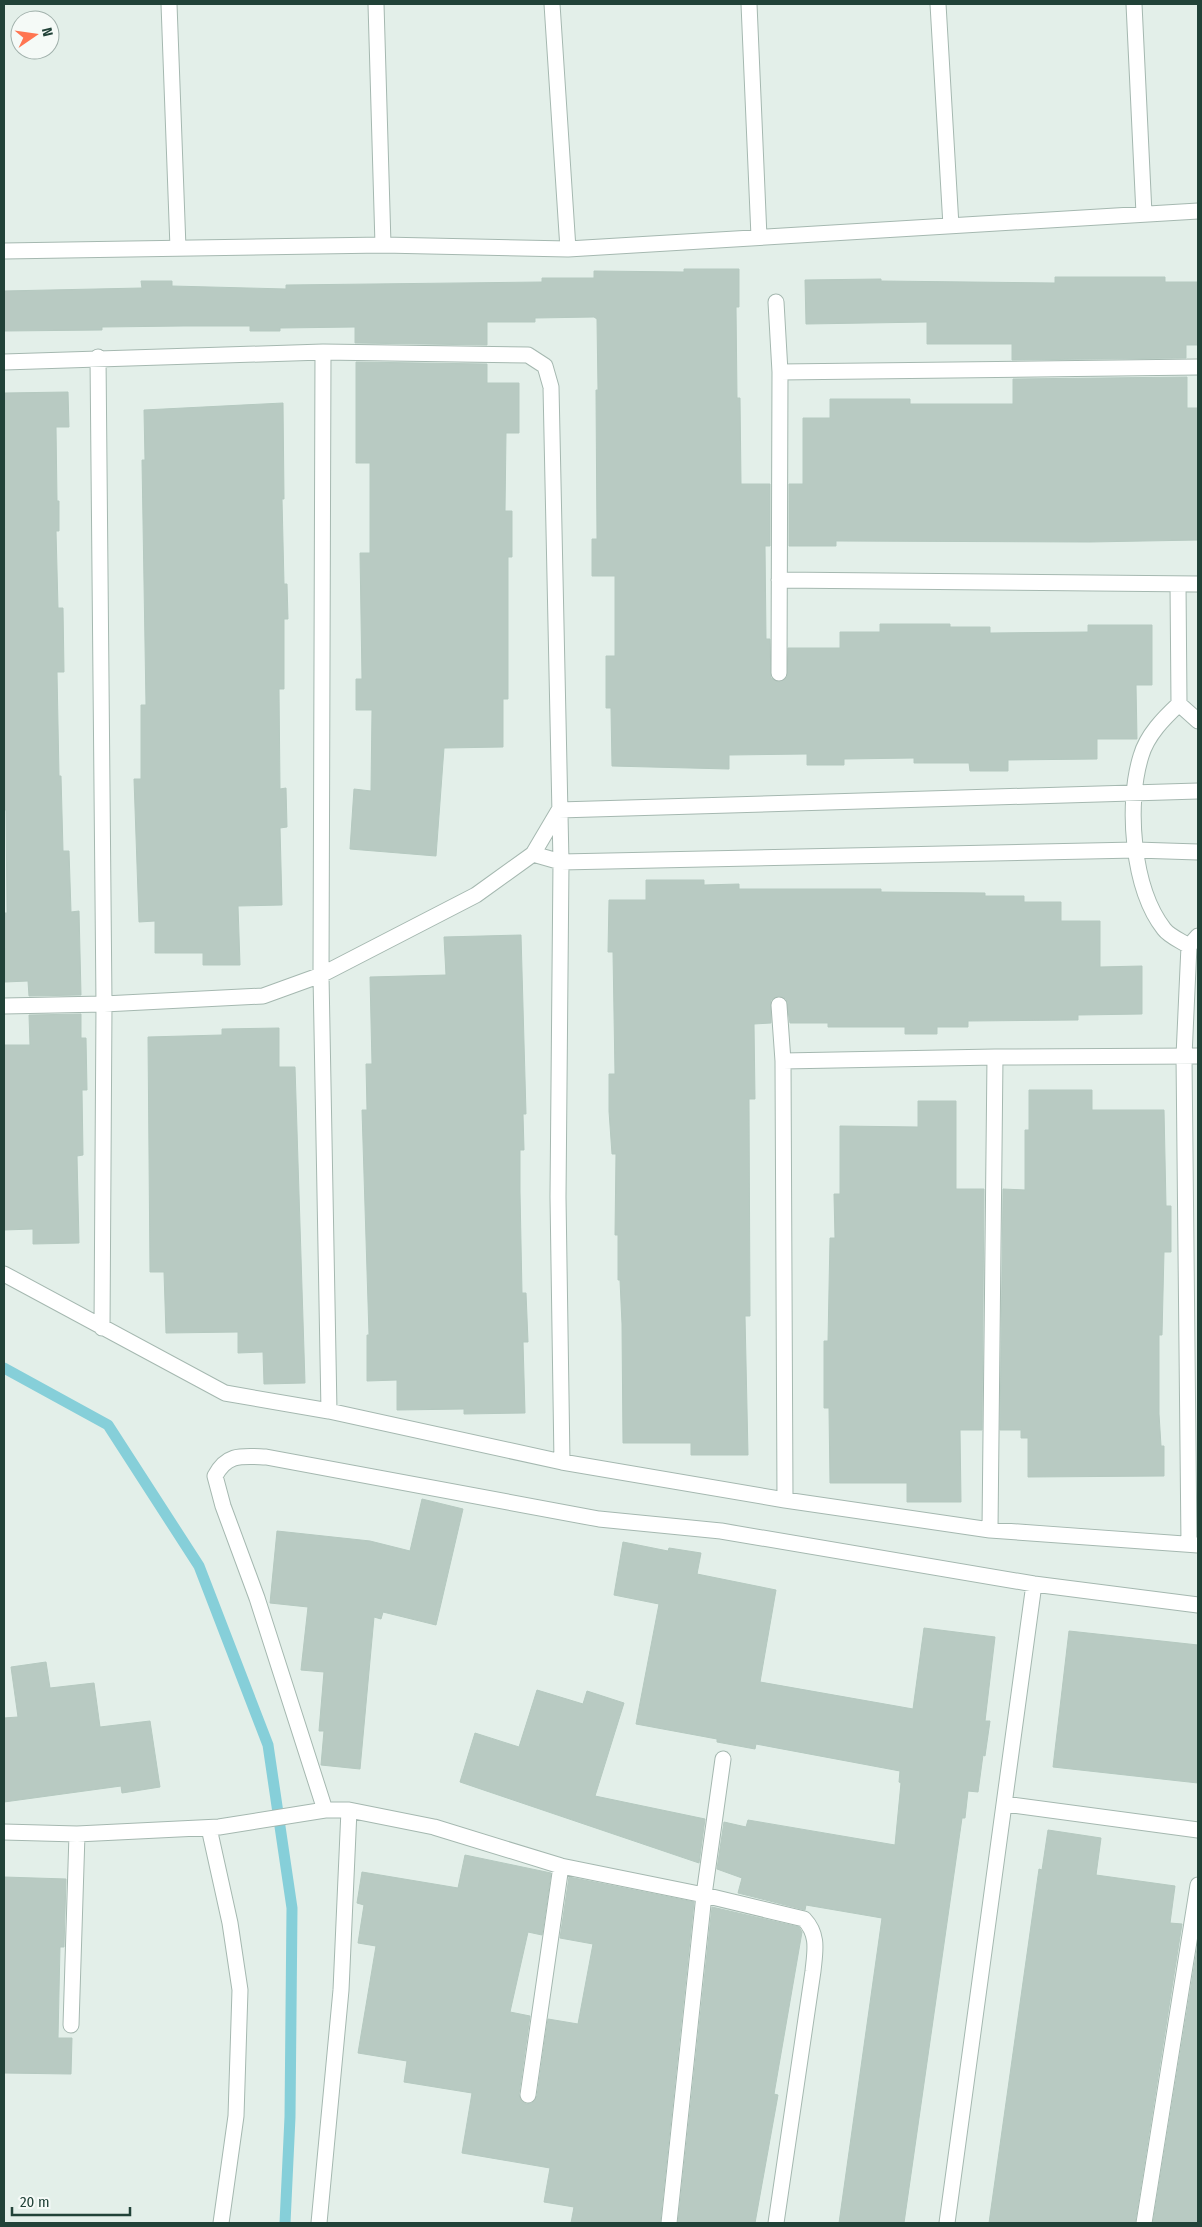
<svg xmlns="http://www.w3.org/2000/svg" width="1202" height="2227" viewBox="0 0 1202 2227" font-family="'Fira Sans Condensed',sans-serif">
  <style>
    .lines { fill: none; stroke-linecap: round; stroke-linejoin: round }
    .stream { stroke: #86cfd9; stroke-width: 11 }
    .building { fill: #b8cac2; stroke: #b5c9c0 }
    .minor-casing { stroke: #a5b8b0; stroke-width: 17 }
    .minor { stroke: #fff; stroke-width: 15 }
  </style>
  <rect width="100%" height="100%" fill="#e3efe9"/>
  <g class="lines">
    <path class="stream" d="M4,1368L108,1425L199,1566L268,1745L292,1908L290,2117L285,2223"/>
  </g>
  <path class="building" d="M684,269H739V307H736L737,398H740L741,484H770V546H765L766,639H770L771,678L779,682L787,677L788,648H840V632H880V624H950V627H990V633L1088,632V625H1152V685H1136L1137,739H1097V759L1008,760V771H970L969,763H914V758L844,759V765H807V754L729,755V769L612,766L611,708H606V656H615V576H592V539H597L596,390H598L597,319L594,317L535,318V322H487V345L355,343V327L280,328V331H250V326H183L102,327V330L4,331V291L142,288L141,281H172V286L286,289V285L542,282V278H594V271L684,272Z
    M1055,277H1165V282H1198V345H1186V358L1012,360V344H927V322L806,324L805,280L881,279V281L1055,283Z
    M356,362L487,364V383H519V433H506L505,511H512V557H508V699H503V747L444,748L436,856L350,849L354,789L371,791L372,710H356V679H362L360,553H370V463H356Z
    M1187,377V408H1198V540L1089,542L836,541V546H789V484H803V418H830V399H910V404H1013V379Z
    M68,392L69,427H56L57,501H59V531H56L58,608H63L64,672H57L59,776H61L63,851H69L71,912L79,911L81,995L29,996L28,981L5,982L4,913H7L6,810H4L5,393Z
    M283,403L284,499H282L284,584H287L288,619H284V689H279L280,789L286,788L287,827L280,828L282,905L238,906L240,965H203V953H155V921L139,922L134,779H141V705H146L142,460H145L144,410Z
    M646,880H704V885L739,884V889H881V892L985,893V896H1024V902H1061V921H1100V967L1142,966V1014L1078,1015V1020L968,1021V1027H937V1034H905V1027H828V1023H790L786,999L779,996L771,1000V1023L754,1024L755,1099H749L750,1316H745L748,1455H691V1443H623L622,1324L620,1280H618V1235H615L616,1154H612L609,1111V1074H615L613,952H608L609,900H646Z
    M521,935L526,1114H523L524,1150H520V1192L522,1293H526L528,1342H523L525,1413L464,1414V1409L397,1410V1380L367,1381V1335H369L362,1110H367L366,1064H372L370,977L446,975L444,937Z
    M81,1014V1038H86L87,1090H82L83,1155L77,1156L79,1243L33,1244V1229L4,1230V1045H30L29,1015Z
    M279,1028V1067H295L305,1383L264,1384L263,1352L238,1353V1332L166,1333L164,1272H150L148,1037L222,1035V1029Z
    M1029,1090H1092V1110H1164L1166,1206H1171V1252H1164L1162,1335H1159V1414L1161,1446H1164V1476L1028,1477V1438H1021V1430H1000L1003,1189L1025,1190V1130H1029Z
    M918,1101H956V1189H984L982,1430H960L961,1502H907V1483H830L829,1408H824V1341H828L830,1238H835L834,1194H840V1126L918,1127Z
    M422,1499L463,1509L436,1625L383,1612L381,1619L374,1617L360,1769L321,1765L324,1731H319L324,1672L301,1670L308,1607L270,1603L277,1531L370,1541L410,1551Z
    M623,1542L668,1551L669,1548L701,1553L697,1574L776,1590L760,1682L913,1709L924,1628L995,1637L985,1721H990L985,1756L983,1755L978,1792L968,1791L965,1818H962L904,2223H839L882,1918L806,1905L805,1910L738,1893L742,1878L717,1869L724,1822L746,1827L748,1820L895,1845L901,1783L899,1782L900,1771L756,1744L755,1749L717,1742V1739L636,1724L659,1604L614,1595Z
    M1069,1631L1198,1645V1783L1053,1767Z
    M46,1662L50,1688L94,1683L100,1727L150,1721L160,1787L122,1793L121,1786L4,1802V1718L18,1717L11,1667Z
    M537,1690L583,1704L587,1691L624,1703L595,1796L705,1819L699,1863L460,1782L475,1733L519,1747Z
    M1048,1830L1101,1838L1096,1875L1175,1886L1170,1923L1182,1924L1135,2223H989L1039,1869L1042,1870Z
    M465,1855L551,1873L542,1935L528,1932L510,2012L530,2016L519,2094L520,2099L526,2104L532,2103L537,2096L548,2019L578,2024L593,1944L560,1938L569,1877L694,1902L660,2223H571L574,2207L544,2202L550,2168L462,2153L472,2093L404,2082L407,2061L358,2053L376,1946L358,1943L364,1905L357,1903L362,1872L458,1888Z
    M4,1877L66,1879L64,1947H60L58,2038H72L71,2074L4,2073Z
    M712,1907L799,1927L802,1932L774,2094L778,2095L755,2223H678Z
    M1198,1943V2223H1153Z"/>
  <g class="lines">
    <defs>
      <path id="minor" d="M169,4L178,248
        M376,4L383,245
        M552,4L568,249L1198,211
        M749,4L759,237
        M938,4L951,226
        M1134,4L1144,214
        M4,251L383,245L568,249
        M776,302L780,372L779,673
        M323,352L321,975L329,1411
        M98,357L104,1004L102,1328
        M4,362L323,352L528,355L545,366L551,387L561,862L558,1197L562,1462
        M780,372L1198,367
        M779,580L1198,584
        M1178,584L1179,704
        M1198,721L1179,704C1164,718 1147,735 1141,756C1126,804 1132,888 1164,929C1169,936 1181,941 1189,946L1198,936
        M533,854L561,862L1136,850L1198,852
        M779,1005L783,1061L785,1500
        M4,1006L104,1004L263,996L321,975L476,895L533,854L559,810L1198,791
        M783,1061L995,1057L1198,1056
        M4,1274L225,1393L329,1411L562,1462L785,1500L990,1530L1198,1545
        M990,1530L995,1057
        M1189,1544L1184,1056L1189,946
        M723,1759L704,1895L804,1919C819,1935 815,1951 813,1971L776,2223
        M1005,1804L1198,1830
        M325,1810L257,1598L223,1506L215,1476C227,1453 242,1456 266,1457L599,1519L721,1531L1034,1584L1198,1605
        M209,1828L230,1923L240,1990L236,2116L221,2223
        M4,1832L77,1834L219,1827L325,1810H349L434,1827L561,1866L704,1895L669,2223
        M71,2025L77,1834
        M528,2095L561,1866
        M319,2223L341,1990L349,1810
        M947,2223L1034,1584
        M1144,2223L1198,1885"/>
    </defs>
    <use href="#minor" class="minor-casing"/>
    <use href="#minor" class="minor"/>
  </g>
  <rect width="1202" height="2227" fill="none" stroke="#214238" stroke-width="10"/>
  <g transform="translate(35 35) rotate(77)"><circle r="24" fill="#f5faf7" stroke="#a0b0ab"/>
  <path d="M0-4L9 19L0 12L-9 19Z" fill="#ff7551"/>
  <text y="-8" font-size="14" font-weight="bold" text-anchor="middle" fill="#214238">N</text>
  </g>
  <path d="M12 2207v8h118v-8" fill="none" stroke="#214238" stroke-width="2.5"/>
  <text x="20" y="2207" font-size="15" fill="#214238" stroke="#f5faf7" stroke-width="4" paint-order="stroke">20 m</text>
</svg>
